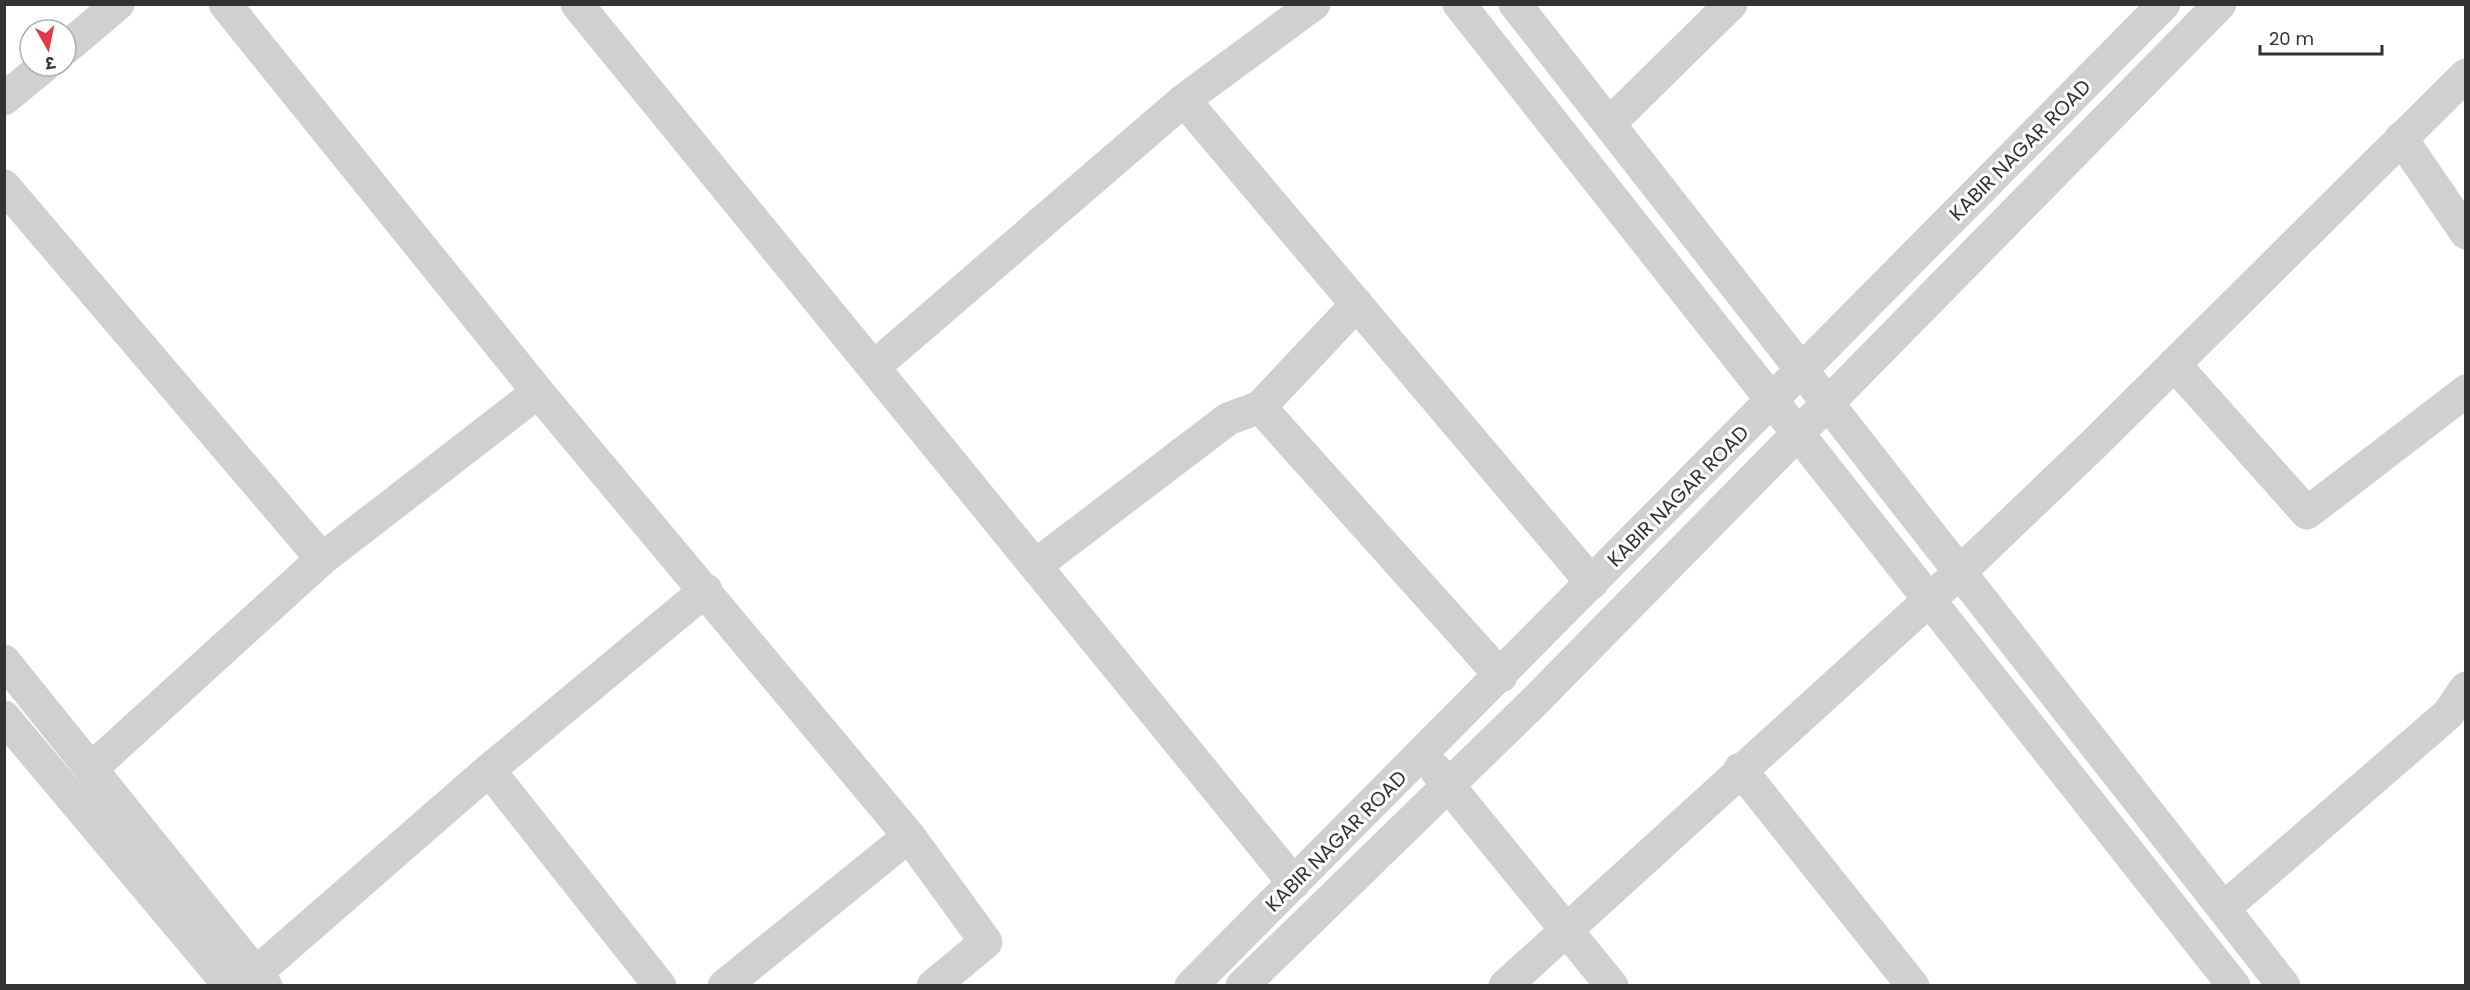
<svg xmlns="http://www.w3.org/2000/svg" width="2470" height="990" viewBox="0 0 2470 990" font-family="Poppins,'Noto Sans Devanagari',sans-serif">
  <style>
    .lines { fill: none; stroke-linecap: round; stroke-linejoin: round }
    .minor { stroke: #d0d0d0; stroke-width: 33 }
    .labels { text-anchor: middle; stroke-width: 6; stroke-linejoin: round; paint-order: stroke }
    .street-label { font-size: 20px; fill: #333; stroke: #fff }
  </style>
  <rect width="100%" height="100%" fill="#fff"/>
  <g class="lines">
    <path class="minor" d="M225,4L538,392L909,836L986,942L933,986
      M577,4L1294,883
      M1459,4L2234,986
      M1515,4L2284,986
      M66,48L118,4
      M4,99L44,66
      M1184,100L1592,583
      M1609,124L1731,4
      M2401,138L2466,233
      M4,186L322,559
      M2174,364L2307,513L2466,391
      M875,366L1184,100L1314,4
      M1260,407L1501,676
      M1036,565L1228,419L1260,407L1357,304
      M4,661L266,986
      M4,717L230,986
      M91,769L322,559L538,392
      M1435,769L1612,986
      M1740,769L1913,986
      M489,770L660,986
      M2224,908L2448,714L2466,688
      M256,973L489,770L706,590
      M724,986L909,836
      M1191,986L2164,4
      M1242,986L1535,701L2220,4
      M1505,986L1960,572L2096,442L2466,75"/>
  </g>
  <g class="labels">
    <g class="street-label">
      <text transform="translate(2020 150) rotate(-45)" y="7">KABIR NAGAR ROAD</text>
      <text transform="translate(1678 496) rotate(-45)" y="7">KABIR NAGAR ROAD</text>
      <text transform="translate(1336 841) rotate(-45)" y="7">KABIR NAGAR ROAD</text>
    </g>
  </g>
  <rect width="2470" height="990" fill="none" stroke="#333333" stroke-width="12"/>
  <g transform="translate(48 48) rotate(171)"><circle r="28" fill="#ffffff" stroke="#adadad" stroke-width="1.5"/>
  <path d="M0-4.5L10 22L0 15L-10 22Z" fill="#e63946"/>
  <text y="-9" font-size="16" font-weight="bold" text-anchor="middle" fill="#333333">उ</text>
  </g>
  <path d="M2260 45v9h122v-9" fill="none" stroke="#333333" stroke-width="3"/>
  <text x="2269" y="45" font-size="18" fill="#333333" stroke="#ffffff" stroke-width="4.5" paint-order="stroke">20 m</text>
</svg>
